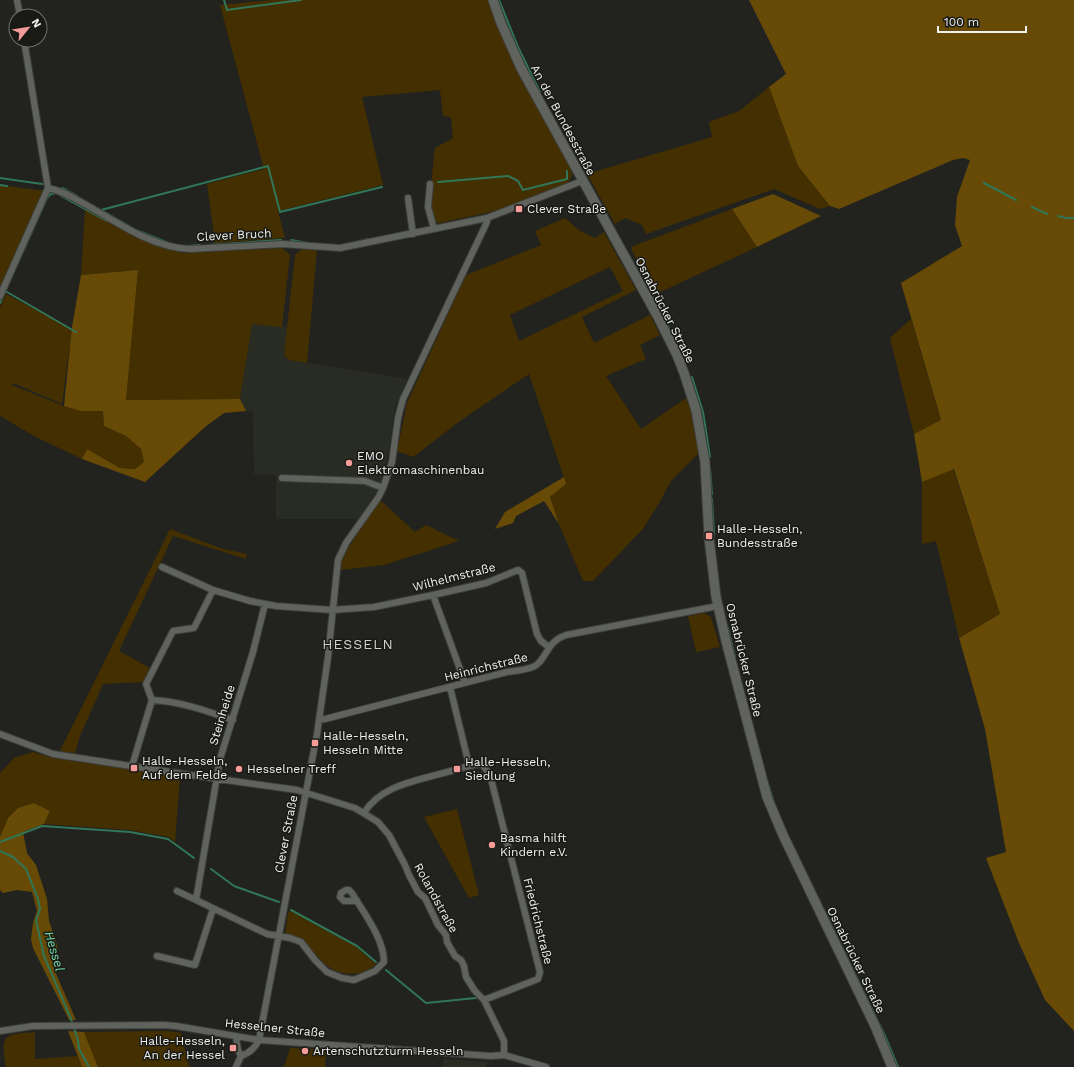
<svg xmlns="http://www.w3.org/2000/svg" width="1074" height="1067" viewBox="0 0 1074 1067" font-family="'Work Sans',sans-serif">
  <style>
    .built { fill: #292c22 }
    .green { fill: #442f00; fill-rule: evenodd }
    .forest { fill: #674a05 }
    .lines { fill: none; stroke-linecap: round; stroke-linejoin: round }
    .stream { stroke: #307657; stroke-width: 2 }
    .street-casing { stroke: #3d3f3b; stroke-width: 8 }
    .secondary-casing { stroke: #3d3f3b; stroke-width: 11 }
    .street { stroke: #60625d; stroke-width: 6 }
    .secondary { stroke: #60625d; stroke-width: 9 }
    .poi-dot { fill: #f59b98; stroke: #191a16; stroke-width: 1.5 }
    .labels { text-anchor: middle; stroke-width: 3; stroke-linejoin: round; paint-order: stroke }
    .street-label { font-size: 12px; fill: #f0f1ee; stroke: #191a16 }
    .poi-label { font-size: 12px; fill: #f0f1ee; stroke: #191a16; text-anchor: start }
    .water-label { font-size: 13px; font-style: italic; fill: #73d7a8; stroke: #191a16 }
    .quarter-label { font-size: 14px; letter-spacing: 1px; fill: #cfd1cb; stroke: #191a16 }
  </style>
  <rect width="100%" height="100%" fill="#22231f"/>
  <path class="built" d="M252,324L288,327L284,355L289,360L378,374L407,379L397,403L393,418L390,444L381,485L359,519H276V475L254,474L253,412L246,411L240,399Z
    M444,1059L487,1062L486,1067H442Z"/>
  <path class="green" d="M272,0H488L505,44L522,80L571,168C573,176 572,179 565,184L496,211L439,223L434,221C429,196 432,173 435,148L453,138L451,117L443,116L440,90L362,97L383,185L278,211L285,238L215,243L207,184L264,169L220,5Z
    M769,87L798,166L830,206L820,209L774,189L646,234L642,225L625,218L615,224L587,174L712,137L709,122L739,111Z
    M0,185L44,191L0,291Z
    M85,209C117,226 148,245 183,253L282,248L290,255L282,327L252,324L240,399L126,400L138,270L81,275Z
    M732,209L757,247L656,294L631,249L633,246Z
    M565,218L580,231L595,238L604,232L636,290L582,317L594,343L650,315L660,335L640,345L646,359L606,376L641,429L686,398L691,411L699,453L671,481L658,505L642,530L593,581H583L559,524L550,497L566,484L529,374L460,421L413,457L397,451L407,403L466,275L541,245L535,231ZM610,267L623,291L519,341L510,315Z
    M302,249L317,250L307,363L289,360L284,355L295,255Z
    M6,294L72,329L62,404L13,383L12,385L64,406L80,411H103L104,426L126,436L141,449L144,462L135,469L120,468L87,449L82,459L34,436L0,416V307Z
    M911,319L941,421L914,434L890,338Z
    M953,468L1000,614L959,638L936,541L922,544V482Z
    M380,500L415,532L426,525L459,541L384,565L341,570L342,560L350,545Z
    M170,529L223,549L247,554L246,559L173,536L119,651L150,668L144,682L103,684L80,736L75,753L60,751Z
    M704,613L711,617L720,647L696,652L688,616Z
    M33,752L53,758L180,777L175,842L169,837L130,830L44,824L50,811L34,803L18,808L8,818L0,837V773L14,758Z
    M457,809L479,895L469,898L424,817Z
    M290,911L356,947L376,964C364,976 343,977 329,967C319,960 312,948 302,941C298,938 290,936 285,934L288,913Z
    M167,1031L181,1033L189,1067H98L84,1032Z
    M35,1032V1059L77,1056L82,1067H6C0,1033 4,1035 35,1032Z
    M290,1048L326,1050L325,1067H284Z"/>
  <path class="forest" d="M749,0H1074V1031L1045,1000L1019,943L986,858L1006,852L985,729L959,638L1000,614L954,469L922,482L914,434L941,420L901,283L962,246L955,225L957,197L970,160L963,158L953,160L839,209L830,206L798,166L769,87L786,74Z
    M773,194L821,216L757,247L732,209Z
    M138,270L126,400L240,399L246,411L224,413L205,427L145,482L82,459L87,449L120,468L135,469L144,462L141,449L126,436L104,426L103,411H80L64,406L72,327L81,275Z
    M564,477L566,484L550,497L559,524L544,501L516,516L513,523L495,529L505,512Z
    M34,803L50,811L44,824L23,832L27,853L36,865L47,899L49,921L56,941L58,951L54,969L76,1020H69L33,948L31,939L33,923L37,911L32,892L17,890L3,893L0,890V837L8,818L18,808Z
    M68,1031L84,1032L98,1067H82Z"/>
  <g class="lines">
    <path class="stream" d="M224,0L227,10L301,0
      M499,0L518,47L540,92
      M0,178L42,184
      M438,182L508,176L518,181L523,190L567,179V171
      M984,183L1016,200
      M0,185L7,186
      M62,188L77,196
      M60,195L107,221
      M1032,207L1047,214
      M101,210L268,166L280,212L382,187
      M103,211L136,230L171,244
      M1058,216L1066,218H1074
      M291,240L308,243
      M361,241L368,239
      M208,245L281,240
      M187,246L200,245
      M631,259L648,289
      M7,292L76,332
      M652,296L655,302
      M0,303L47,198L51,194L56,193
      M667,325L669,328
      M692,377L703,412L710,457
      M710,468L712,494
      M712,499L714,534
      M728,628L735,657
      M769,786L774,803
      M0,842L42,826L130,832L168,839L194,858
      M0,851L13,857L26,869L38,899L40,909L36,920L44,956L71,1019L78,1040L79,1049L89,1067
      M211,869L234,886L279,902
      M291,910L357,946L376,962
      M825,912L885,1036L898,1067
      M386,970L426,1003L476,998"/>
    <defs>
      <path id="street" d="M17,0L20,16
        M430,184L428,207L434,229
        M48,188C64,191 77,200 90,207C121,225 154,248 190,249L283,244L340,248L487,218L582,181
        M408,198L413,234
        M0,296L48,188L24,40
        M282,478L365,481L383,488
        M162,567L213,590L250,601L276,606L332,610L374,607L433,595L486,583L518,570L522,573L537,634L541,641L549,647
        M433,595L465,683
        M265,604L253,652L220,759L196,900L267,934L290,938L301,942L315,960L327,972L342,978L354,980L375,971L384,962C384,939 364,913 352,893L349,890H346L341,893L340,897L344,901H357
        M450,687L469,765
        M152,700C179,701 207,711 233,720
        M319,720L325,719L507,672C516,671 527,670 535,666C542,662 545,654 549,648C553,642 560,637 566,635L718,606
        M0,734L53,754L183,774L297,790L355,808L378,822L389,835L405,865L409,875L418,892L425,898L438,925L446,935L447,942L455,956L461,960L464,966L466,977L475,991L484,1000L504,1041V1055
        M132,766L152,700L146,684L173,631L194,628L213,590
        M364,813C380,786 415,781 443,773C456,770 468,765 482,764L490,775L540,972L538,979L484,1000
        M177,891L196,900
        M157,956L195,965L213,909
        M0,1031L33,1026L164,1025L176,1026L259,1040L491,1056L504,1055L546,1067
        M236,1037L238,1050L241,1056
        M236,1067L241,1056C249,1053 255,1049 259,1040L317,734L328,657L338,560L346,543L378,498L383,488L392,462L398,418L403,399L487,222V218"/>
      <path id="secondary" d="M493,0L501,23L521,68L658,317L677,355L684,373L696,410L705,462L709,538L716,597L726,641L767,797L783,835L875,1026L892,1067"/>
    </defs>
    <use href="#street" class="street-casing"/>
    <use href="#secondary" class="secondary-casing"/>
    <use href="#street" class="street"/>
    <use href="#secondary" class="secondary"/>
  </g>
  <g class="poi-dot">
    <rect x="515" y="205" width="8" height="8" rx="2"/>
    <circle cx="349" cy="463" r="4"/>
    <rect x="705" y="532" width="8" height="8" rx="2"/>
    <rect x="311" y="739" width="8" height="8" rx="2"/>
    <rect x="130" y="764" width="8" height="8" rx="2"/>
    <circle cx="239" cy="769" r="4"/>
    <rect x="453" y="765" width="8" height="8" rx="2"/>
    <circle cx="492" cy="845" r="4"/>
    <rect x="229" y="1044" width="8" height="8" rx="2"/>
    <circle cx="305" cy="1051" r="4"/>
  </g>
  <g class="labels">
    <g class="street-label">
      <text transform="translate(563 120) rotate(62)" y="4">An der Bundesstraße</text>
      <text transform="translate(234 235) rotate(-3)" y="4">Clever Bruch</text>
      <text transform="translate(665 310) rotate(63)" y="4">Osnabrücker Straße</text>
      <text transform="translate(454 577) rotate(-14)" y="4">Wilhelmstraße</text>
      <text transform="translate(744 660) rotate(76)" y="4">Osnabrücker Straße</text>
      <text transform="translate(486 667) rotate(-14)" y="4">Heinrichstraße</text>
      <text transform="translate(222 715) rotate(-73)" y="4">Steinheide</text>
      <text transform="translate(286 834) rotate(-79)" y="4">Clever Straße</text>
      <text transform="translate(436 898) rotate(61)" y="4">Rolandstraße</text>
      <text transform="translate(538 921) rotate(76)" y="4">Friedrichstraße</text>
      <text transform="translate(856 960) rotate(64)" y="4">Osnabrücker Straße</text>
      <text transform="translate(275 1028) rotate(6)" y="4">Hesselner Straße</text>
    </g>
    <g class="poi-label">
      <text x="527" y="213">Clever Straße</text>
      <text x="357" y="460">EMO<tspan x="357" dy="14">Elektromaschinenbau</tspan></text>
      <text x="717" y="533">Halle-Hesseln,<tspan x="717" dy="14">Bundesstraße</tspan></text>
      <text x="323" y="740">Halle-Hesseln,<tspan x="323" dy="14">Hesseln Mitte</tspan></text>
      <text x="142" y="765">Halle-Hesseln,<tspan x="142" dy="14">Auf dem Felde</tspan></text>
      <text x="465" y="766">Halle-Hesseln,<tspan x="465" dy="14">Siedlung</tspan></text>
      <text x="247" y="773">Hesselner Treff</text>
      <text x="500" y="842">Basma hilft<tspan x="500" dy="14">Kindern e.V.</tspan></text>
      <text x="225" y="1045" text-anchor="end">Halle-Hesseln,<tspan x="225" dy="14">An der Hessel</tspan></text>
      <text x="313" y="1055">Artenschutzturm Hesseln</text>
    </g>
    <g class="water-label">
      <text transform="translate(55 951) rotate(73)" y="5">Hessel</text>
    </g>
    <g class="quarter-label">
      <text x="358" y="649">HESSELN</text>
    </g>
  </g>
  <g transform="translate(28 28) rotate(60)"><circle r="19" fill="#191a16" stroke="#6f706c"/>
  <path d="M0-3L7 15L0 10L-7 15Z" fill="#f59b98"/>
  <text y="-6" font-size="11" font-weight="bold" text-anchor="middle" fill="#f0f1ee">N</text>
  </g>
  <path d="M938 26v6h88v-6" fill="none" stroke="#f0f1ee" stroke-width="2"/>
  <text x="944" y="26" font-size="12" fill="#f0f1ee" stroke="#191a16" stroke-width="3" paint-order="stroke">100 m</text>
</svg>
